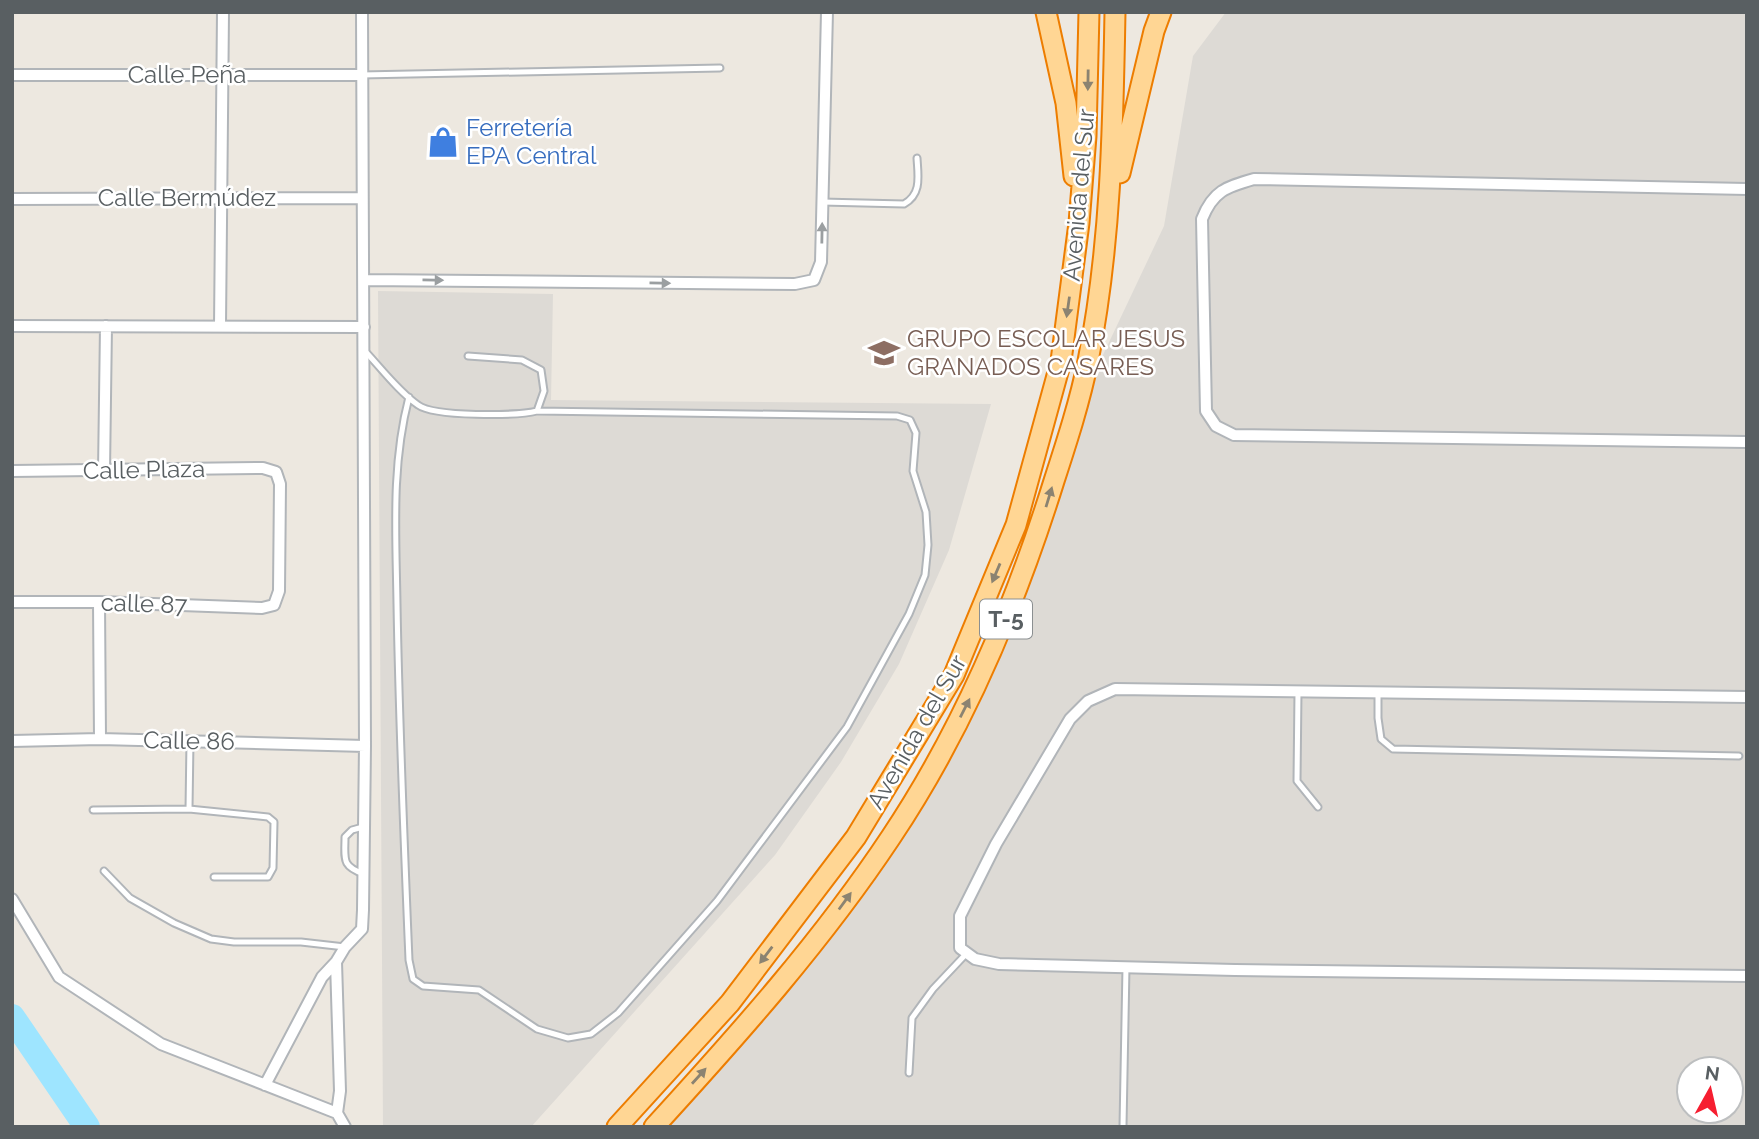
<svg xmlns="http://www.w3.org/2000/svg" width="1759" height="1139" viewBox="0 0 1759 1139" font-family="Raleway,sans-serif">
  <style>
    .industrial { fill: #dddad5; fill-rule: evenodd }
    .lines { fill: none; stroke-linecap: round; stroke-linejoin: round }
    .river { stroke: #9ee5ff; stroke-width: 26 }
    .service-casing { stroke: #b1b5b9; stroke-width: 9 }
    .minor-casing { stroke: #b1b5b9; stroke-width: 14 }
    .trunk-casing { stroke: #ed7d00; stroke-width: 23 }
    .service { stroke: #fff; stroke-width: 5 }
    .minor { stroke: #fff; stroke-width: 10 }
    .trunk { stroke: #ffd694; stroke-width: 19 }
    .oneway { fill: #8b8371 }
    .oneway2 { fill: #9b9fa1 }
    .labels { text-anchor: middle; stroke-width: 5; stroke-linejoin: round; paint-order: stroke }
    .shield { fill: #fff; stroke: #8b8f91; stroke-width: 2 }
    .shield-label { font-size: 23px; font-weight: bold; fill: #595f62 }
    .street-label { font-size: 24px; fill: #595f62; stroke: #fff }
    .shop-label { font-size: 24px; fill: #366cbe; stroke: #fff; text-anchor: start }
    .education-label { font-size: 24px; fill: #785e54; stroke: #fff; text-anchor: start }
  </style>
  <rect width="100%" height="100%" fill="#ede8e0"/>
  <path class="industrial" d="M1226,12H1747V1127H654L891,837L1038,533L1076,412L1164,226L1193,56ZM1689,1069H1731V1111H1689Z
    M378,291L553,294L551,400L991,404L949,550L899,664L841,762L775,855L531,1127H383Z"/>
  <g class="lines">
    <path class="river" d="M12,1017L87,1127"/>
    <defs>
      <path id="service" d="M361,75L720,68
        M822,202L904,204C922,194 918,176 917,158
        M364,350C381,368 398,391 418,405C434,417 517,416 537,411L544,391L541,370L522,360L468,356
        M409,397C391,466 396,534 397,604C399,723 404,841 409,960L413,979L423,986L479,990L537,1029L568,1038L591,1034L618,1013L717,901L847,727L909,614L925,575L928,545L926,512L913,471L916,433L910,420L897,416L537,411
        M1298,692L1297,781L1318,807
        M1378,692V718L1381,739L1393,749L1739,756
        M189,809L268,817L274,822L273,868L268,877H214
        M93,810L189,809L190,741
        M363,827L352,830L345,837C345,859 341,866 364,874
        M104,871L130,898L174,923L211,939L234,942H301L345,947
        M909,1073L912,1018L933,989L966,954
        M1123,1126L1126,967"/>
      <path id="minor" d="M12,75H361
        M1747,189L1254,179C1226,187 1213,191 1202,219L1206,411L1216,426L1234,435L1747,442
        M12,199L362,198
        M364,280L795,284L814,280L821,262L827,12
        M12,326L364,327
        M220,326L223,12
        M12,471L263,468L276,472L280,484L279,591L274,605L262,608L99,602H12
        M104,471L106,326
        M99,602L100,739
        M1747,697L1115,689L1088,701L1070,719L996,844L960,916V948L975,959L999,964L1235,970L1747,976
        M12,741L100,739L365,746
        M12,899L59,977L161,1044L337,1113L345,1127
        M265,1085L322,977L336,962
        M337,1113L340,1091L336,962L345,947L362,929L363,910L365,746L362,12"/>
      <path id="trunk" d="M1046,12L1066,103L1074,176
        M1120,173L1154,31L1161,12
        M617,1127L730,1003L856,837L954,675L1016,525L1061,361L1079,223L1086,136L1089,12
        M654,1127C738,1035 822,941 891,837C964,728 1015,606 1054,481C1067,441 1080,401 1088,361C1111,246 1113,129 1115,12"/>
    </defs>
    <use href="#service" class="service-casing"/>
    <use href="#minor" class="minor-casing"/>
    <use href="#trunk" class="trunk-casing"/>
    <use href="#service" class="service"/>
    <use href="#minor" class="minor"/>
    <use href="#trunk" class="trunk"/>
  </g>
  <defs><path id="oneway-solid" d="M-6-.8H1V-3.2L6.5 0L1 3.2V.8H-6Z" transform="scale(1.75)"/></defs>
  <g class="oneway">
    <use href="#oneway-solid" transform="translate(1088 80) rotate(91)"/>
    <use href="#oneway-solid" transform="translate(1068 307) rotate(98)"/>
    <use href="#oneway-solid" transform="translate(1049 497) rotate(-73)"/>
    <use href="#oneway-solid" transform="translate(996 573) rotate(113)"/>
    <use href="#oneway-solid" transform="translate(965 708) rotate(-63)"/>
    <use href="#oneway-solid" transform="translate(845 901) rotate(-54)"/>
    <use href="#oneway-solid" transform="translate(766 955) rotate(127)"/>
    <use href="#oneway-solid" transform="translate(699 1076) rotate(-48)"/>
  </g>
  <g class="oneway2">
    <use href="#oneway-solid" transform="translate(822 233) rotate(-89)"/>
    <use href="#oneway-solid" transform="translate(433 280) rotate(1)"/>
    <use href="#oneway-solid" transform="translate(660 283) rotate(1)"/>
  </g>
  <defs>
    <symbol id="shop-bare" viewBox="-9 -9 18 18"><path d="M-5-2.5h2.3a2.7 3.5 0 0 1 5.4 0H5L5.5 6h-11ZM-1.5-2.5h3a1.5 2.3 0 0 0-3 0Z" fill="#3f7fe0" stroke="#fff" stroke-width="2.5" paint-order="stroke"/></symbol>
    <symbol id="school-bare" viewBox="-9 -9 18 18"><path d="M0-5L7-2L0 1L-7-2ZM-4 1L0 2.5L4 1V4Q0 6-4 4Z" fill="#8d6e63" stroke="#fff" stroke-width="2.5" paint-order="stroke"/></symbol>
  </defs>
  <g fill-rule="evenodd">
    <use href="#shop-bare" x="421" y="120" width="44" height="44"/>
    <use href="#school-bare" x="862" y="331" width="44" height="44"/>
  </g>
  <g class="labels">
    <rect class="shield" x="980" y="599.5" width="52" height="39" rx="5"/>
    <g class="shield-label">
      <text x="1006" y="627">T-5</text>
    </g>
    <g class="street-label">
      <text x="187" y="83">Calle Peña</text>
      <text transform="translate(1079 195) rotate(-85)" y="8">Avenida del Sur</text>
      <text x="187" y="206">Calle Bermúdez</text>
      <text transform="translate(144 470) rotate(-1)" y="8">Calle Plaza</text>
      <text transform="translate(144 604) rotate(2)" y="8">calle 87</text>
      <text transform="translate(917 732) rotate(-60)" y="8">Avenida del Sur</text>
      <text transform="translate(189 741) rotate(1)" y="8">Calle 86</text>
    </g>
    <g class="shop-label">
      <text x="466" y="136">Ferretería<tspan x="466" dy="28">EPA Central</tspan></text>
    </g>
    <g class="education-label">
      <text x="907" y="347">GRUPO ESCOLAR JESUS<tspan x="907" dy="28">GRANADOS CASARES</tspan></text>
    </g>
  </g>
  <rect width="1759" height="1139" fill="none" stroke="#595f62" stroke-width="28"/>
  <g transform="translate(1710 1090) rotate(8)"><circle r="33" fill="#ffffff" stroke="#bdbfc0" stroke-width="2"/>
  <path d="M0-5L12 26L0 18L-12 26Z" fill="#f61e30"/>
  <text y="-10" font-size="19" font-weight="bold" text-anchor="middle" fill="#595f62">N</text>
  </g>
</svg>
